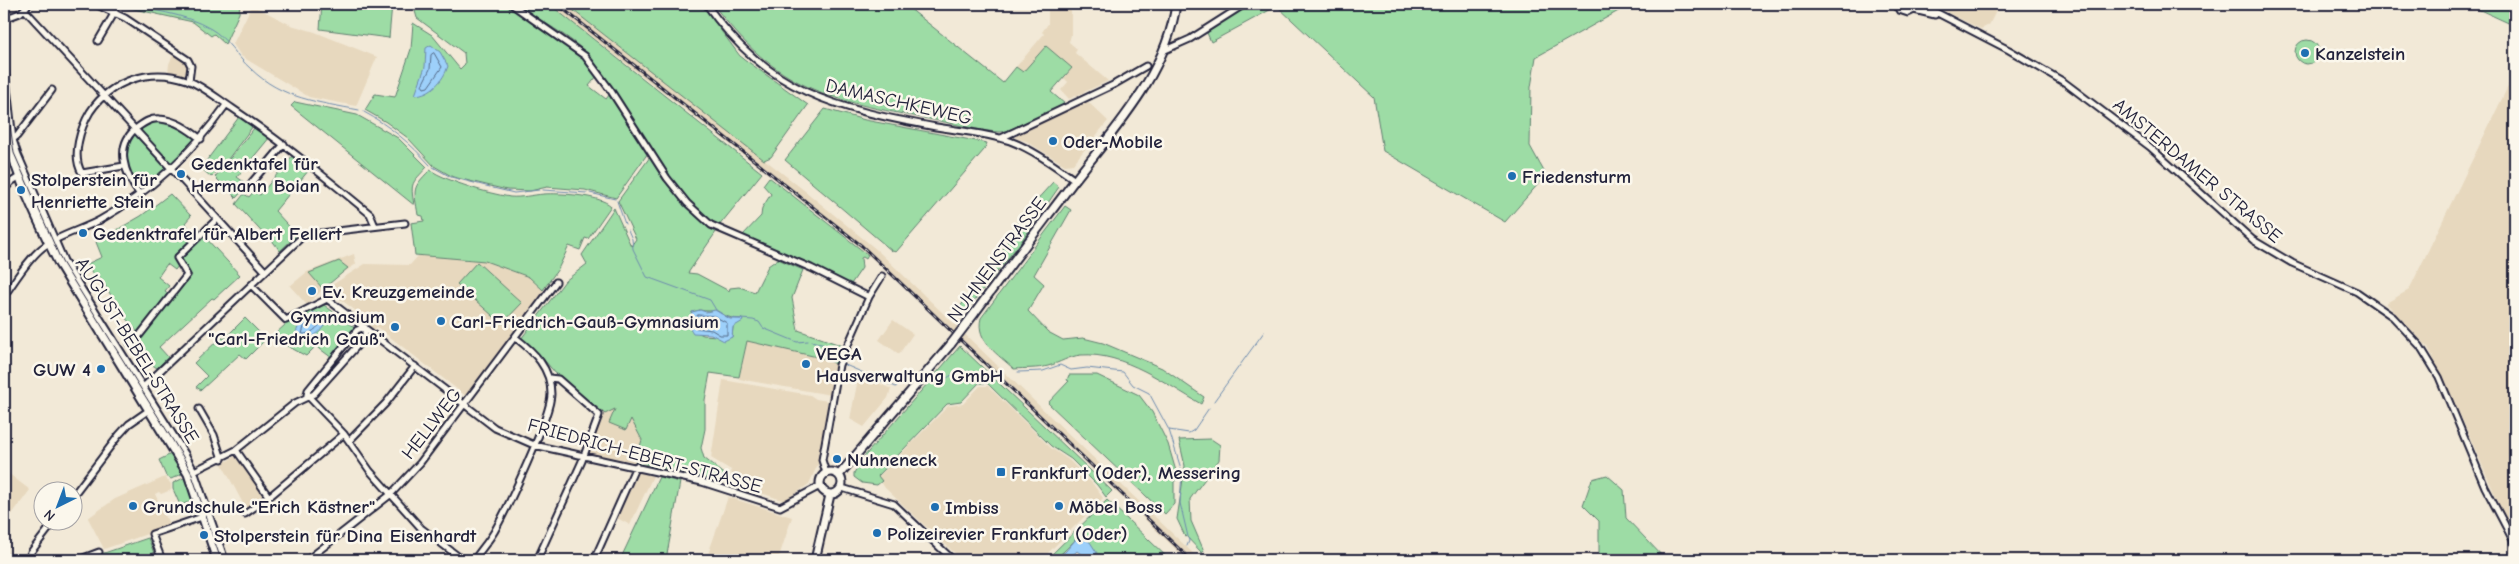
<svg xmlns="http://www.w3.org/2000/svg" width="2519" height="564" viewBox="0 0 2519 564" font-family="'Comic Neue',sans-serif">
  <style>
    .built { fill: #e7d8be }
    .green { fill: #9ddca5; stroke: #607f70; fill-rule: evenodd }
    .water { fill: #9dd0fa; stroke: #6c8aae }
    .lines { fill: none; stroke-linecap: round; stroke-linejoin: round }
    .shore { stroke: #536887; stroke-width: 1 }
    .stream { stroke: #6c8aae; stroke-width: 1 }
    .street-casing { stroke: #22223b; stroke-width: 9 }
    .secondary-casing { stroke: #22223b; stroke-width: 11 }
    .street { stroke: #fbf7ec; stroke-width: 5 }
    .secondary { stroke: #fbf7ec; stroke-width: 7 }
    .tram { stroke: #22223b; stroke-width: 1 }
    .rail-casing { stroke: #22223b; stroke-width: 3 }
    .rail { stroke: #fbf7ec; stroke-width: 1; stroke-dasharray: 4; stroke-linecap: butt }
    .secondary-bridge-casing { stroke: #22223b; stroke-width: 11; stroke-linecap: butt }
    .secondary-bridge { stroke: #fbf7ec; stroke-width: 7 }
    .poi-dot { fill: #1f6fb2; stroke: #fbf7ec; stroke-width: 2 }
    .labels { text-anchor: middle; stroke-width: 5; stroke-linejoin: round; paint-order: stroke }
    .poi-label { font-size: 19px; font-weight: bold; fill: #22223b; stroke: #fbf7ec; text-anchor: start }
    .street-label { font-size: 19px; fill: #22223b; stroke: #fbf7ec }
  </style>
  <rect width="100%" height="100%" fill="#f2e9d7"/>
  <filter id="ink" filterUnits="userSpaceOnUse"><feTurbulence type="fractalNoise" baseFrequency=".02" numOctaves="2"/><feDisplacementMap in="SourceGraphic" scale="10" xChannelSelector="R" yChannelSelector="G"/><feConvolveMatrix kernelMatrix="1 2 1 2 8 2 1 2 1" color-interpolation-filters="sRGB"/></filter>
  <g filter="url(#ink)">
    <path class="built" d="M549,4H565L805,191L877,250L1200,560H1187L902,285L836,226Z
      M1048,4H1071V35L1069,42L1077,49L1075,53L1108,81L1069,99L1061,90L1068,82L1064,78L1072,68L1023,72L1016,67L1044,34L1042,32L1048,24Z
      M1930,4H1998V7L1989,25L1981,29Z
      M252,5L291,25L315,32L377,57L356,106L309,97L241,56L233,44Z
      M174,53L186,62L188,69L184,77L168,73L169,64Z
      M2515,72V534L2503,513L2455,403L2428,347L2386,303L2409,290Z
      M1087,101L1108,121L1073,164L1065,165L1026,141L1015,138L1017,134Z
      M354,254L356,264L330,282L307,305L290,286L307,272Z
      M419,255L485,261L529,277L544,291L466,396L377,327L374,330L354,315L356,311L328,290L332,285L365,264L410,265Z
      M893,320L913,334L899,354L879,340Z
      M747,341L826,359L836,364L831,395L739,379Z
      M859,374L891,389L888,398L864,427L850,419Z
      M723,380L810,395L816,399L828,401L818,464L809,484L785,501L734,484L731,470L711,458Z
      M980,386H988L1051,448L1069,460L1093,484L1103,498L1041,560H962L885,488L878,477L948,406L963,404Z
      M615,408L626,430L631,418L642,440L635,462L588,453L604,414Z
      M237,455L266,497L247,511L222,464Z
      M4,470L30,490L4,525Z
      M638,472L653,476L630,525L617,518Z
      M165,477L171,484V490L161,494L159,492L155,494L170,526L104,549L88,518L115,499Z
      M728,497L792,517L778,560H706Z"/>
    <path class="green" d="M111,4H240L239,13L225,44L214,34L211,36L193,22Z
      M322,4H392L389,38L320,29Z
      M413,4H505L569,46L587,62L597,76L589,86L606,99L610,94L648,153L616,198L585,190L547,187L530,191L507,190L453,177L434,166L408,138L386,122L365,110L375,94L395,97L411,49L413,23L432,35L460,69L465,64L464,53L417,18Z
      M515,4H549L762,173L718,227C668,196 628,105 590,57C574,38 536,18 515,4Z
      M565,4H701L740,56L808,105L771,157L764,160Z
      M713,4H904L1003,83L1016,67L1023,72L1046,46L1072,68L1051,92L1065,104C1055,109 1008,132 1000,132C983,132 948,122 929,119C829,100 777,90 713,4Z
      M1245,4H1631L1536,57L1531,87L1530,146L1546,175L1505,222L1383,151L1374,97L1277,6L1211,42L1204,26Z
      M2467,4H2515V26Z
      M2295 52a12 12 0 1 1 24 0a12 12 0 1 1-24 0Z
      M295,102L357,115L398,138L427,167C412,184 410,181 414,205L291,106Z
      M825,109L865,120L987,143L984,150L896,252L892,251L785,160Z
      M239,117L253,126L222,167L211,177L201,168Z
      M156,122L181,128L197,139L173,165L139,129Z
      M255,127L270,137L237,177L248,185L236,198L215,177Z
      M134,134L167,170L140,192L130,176L132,175L129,167H127V151Z
      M293,155L309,170L275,211L297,235L280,251L271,239L269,240L236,204L244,194L249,197L254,191L260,195Z
      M650,157L683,203L716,232L688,273L697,274L729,291L730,288L739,287L755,292L768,266L778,259L803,270L792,298L798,330L843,346L836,364L826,359L747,341L739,377L710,373L705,400V429L701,448L704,458L727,476V482H719L687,473L635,462L642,440L631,419L626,430L609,423L615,409L605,414L557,375L539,354L521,339L565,281L587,264L582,255L614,208L631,246L636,239L618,201ZM700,310C706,312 712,310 717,312C726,316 731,319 742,319L733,327L732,337L703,335L689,328V321L692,312Z
      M430,170C449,182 486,193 510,197C521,198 532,195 544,194C559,193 600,195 611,206L588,239L585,238L580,250L569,246L558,269L543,290L529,277L485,261L415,255L411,223L424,221L423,216L418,215C414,189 411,189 430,170Z
      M769,177L868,255L866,259L863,257L861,258L862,268L851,284L742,236L761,216L762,208L771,194L763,185Z
      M1053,182L1059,187L1021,242L964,313L959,308L998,258L1022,216Z
      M170,194L191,216L185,223L197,237L173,259L178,266L175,270L167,264L158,277L169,286L165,291L170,295L139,334L124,316L99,276L95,278L87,264L102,257L96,242L141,216Z
      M1065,206L1071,210L1034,275L1044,284L1028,311L1048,332L1063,340L1083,338L1103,343L1162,368L1204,397L1201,404C1166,384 1124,352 1081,355C1069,356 1060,363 1048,366C1037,369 1025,368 1014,369C999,355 975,341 981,318Z
      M203,235L240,275L214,299L212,298L159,347L168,357L157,368L151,364L138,341L192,275L178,261Z
      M339,261L348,268L323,289L309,273Z
      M477,262L522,303L502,324L457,284Z
      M324,305L355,328L332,358L316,346L306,356L280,342L274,335L286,324Z
      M245,318L266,339L246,359L240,354L201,390L196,387L207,376L194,363L221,337L224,339Z
      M960,346L1112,491L1106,497L1097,485L1071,459L1051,446L987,383H979L961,402L947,404L878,476L882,481L877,485L862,483L854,477V473L862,459Z
      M1069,375H1097L1139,395L1152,412L1168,444L1178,478L1174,482V504L1165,514L1048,403L1069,381L1067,380Z
      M1211,439L1220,445L1219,460L1190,499L1191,521L1204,551L1202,553L1184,534L1177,519L1185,466L1179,440Z
      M171,454L182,474L171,479L166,476L159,460Z
      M1607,475L1624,490L1626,518L1666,560H1599V521L1583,505L1592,479Z
      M659,477L680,482L666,560H620Z
      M184,478L193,501L180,505L173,489V483Z
      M1107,500L1170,560H1091L1095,558L1077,538C1069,546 1058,560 1046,560Z
      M148,538L154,553L134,560H114L120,558L118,554L101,560H84Z"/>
    <path class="water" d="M431,45L440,52L448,66C443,81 431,94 415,95L425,67L426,48Z
      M700,310L706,312L715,310L730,319H742L743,321L733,327L732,337L724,341L711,334L693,333C687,325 689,320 692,312Z
      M314,313L323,314L327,321C321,332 313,339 301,340L296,335C297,323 305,319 314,313Z
      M1081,537L1090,542L1097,553L1095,558L1089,560L1077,551L1067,560H1051L1065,552L1077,538Z"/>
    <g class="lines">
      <path class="shore" d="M434,53L442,67L428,87L424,88L422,85L430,69L431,55Z
        M698,315L714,316L727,323V335H720L712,330L696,328L694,322Z
        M316,318L322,321C318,328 310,335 302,334L304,327Z"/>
      <path class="stream" d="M120,4C150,10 184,13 211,29C227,38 237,57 251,69C282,99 318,102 359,110
        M364,112C390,126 410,143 430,165
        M433,167L451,177L490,187
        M493,188L514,193L539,190
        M543,190L587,193
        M590,193L615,199
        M617,201L625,224
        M628,230L632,239L633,249L647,277L710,300L716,310L729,318L753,320L759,322L763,328L797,342L808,341
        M812,341L824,345L837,362
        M843,364L896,387L909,373L917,375
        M1018,372L1043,371L1060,365L1071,370L1087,368L1123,372L1133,385L1149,393L1169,430L1182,472L1180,503L1189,541L1187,546
        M928,381L939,384C959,367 970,370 993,377
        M1214,401L1264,332
        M1169,430L1189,433L1194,430L1209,408
        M1180,555V560"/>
      <defs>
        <path id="street" d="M95,4L125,18L188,60L191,66L189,81
          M511,4L585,56L611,91L667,178L687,203L711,225L811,268L869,297
          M706,4C769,93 834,108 936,127C960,131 987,133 1010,141C1034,150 1055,166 1075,180
          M1896,4L1899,10L1908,13L1914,10L1917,4
          M1920,4L2009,50L2064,82L2150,147L2253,240L2292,263L2357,292L2393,317L2420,346L2439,377L2485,487L2515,544
          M25,10L179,177
          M1914,10L1935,15
          M4,19L20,13L29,4
          M98,41L115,12
          M1163,51L1190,39L1245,4
          M1001,138L1113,85L1146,66
          M4,141L12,140L17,136L52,90
          M124,166L82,173C71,156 81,127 90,112C111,80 151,67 187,80C203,86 218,99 232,108C281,141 325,177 370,214L375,226
          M182,180L265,271
          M252,182L284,144
          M4,190L11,182L22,175
          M140,195C125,175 113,145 138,127C145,122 151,118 160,119C176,120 189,130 201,139
          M251,285L286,320L327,299L495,428L534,445L702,482L780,507L820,486
          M4,296C15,281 27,260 42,248C58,235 82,230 100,220C152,191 192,153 226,105
          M130,343L139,336L187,275L177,258L217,219
          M141,389L304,235L405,223
          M307,395L344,434L370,471L421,528L463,560
          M307,395L308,390L357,330L365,327
          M199,409L214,435L222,459
          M349,441L386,403L415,366
          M236,450L269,497
          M192,472L236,450L295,403L314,394L365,337V327
          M826,473L822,460L839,365L869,297L882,276
          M842,488L894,504L953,560
          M72,497L119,435L129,424L152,408
          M245,514L269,497L344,434
          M28,560L31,552L54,522
          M78,560L99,552
          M162,560L152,534L205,516
          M307,560L390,495L420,463L556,282
          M474,560C480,551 488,542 494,532C507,509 551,416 551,394C551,368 534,352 516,338
          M537,560L582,461L599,415L558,379L549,378
          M594,560L636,466"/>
        <path id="secondary" d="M4,70L12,140L17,155L63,261L184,454L193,471L224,560
          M4,115C10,167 36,217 59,264L188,474L217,560
          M974,314C1007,269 1041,225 1075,180C1116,127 1167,73 1176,4
          M820 483a11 11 0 1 1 22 0a11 11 0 1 1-22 0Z
          M839,475L951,344
          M815,560L830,495"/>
      </defs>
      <use href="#street" class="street-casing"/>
      <use href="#secondary" class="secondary-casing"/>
      <use href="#street" class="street"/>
      <use href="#secondary" class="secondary"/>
      <path class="tram" d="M4,83L14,153L62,262L182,455L191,472L221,560"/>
      <defs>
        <path id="rail" d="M557,4L862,246L1191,560"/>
      </defs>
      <use href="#rail" class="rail-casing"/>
      <use href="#rail" class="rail"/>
      <defs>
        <path id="secondary-bridge" d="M951,344L974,314"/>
      </defs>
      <use href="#secondary-bridge" class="secondary-bridge-casing"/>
      <use href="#secondary-bridge" class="secondary-bridge"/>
    </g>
  </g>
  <g class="poi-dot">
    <circle cx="2305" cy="53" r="5"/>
    <circle cx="1053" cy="141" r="5"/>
    <circle cx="181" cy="174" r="5"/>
    <circle cx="1512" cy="176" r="5"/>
    <circle cx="21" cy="190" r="5"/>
    <circle cx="83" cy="233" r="5"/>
    <circle cx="312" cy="291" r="5"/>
    <circle cx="441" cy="321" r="5"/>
    <circle cx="395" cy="327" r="5"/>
    <circle cx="806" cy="364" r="5"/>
    <circle cx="101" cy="369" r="5"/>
    <circle cx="837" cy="459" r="5"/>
    <rect x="996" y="467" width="10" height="10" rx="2.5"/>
    <circle cx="133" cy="506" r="5"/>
    <circle cx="1059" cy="506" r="5"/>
    <circle cx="935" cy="507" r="5"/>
    <circle cx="877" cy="533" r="5"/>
    <circle cx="204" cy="535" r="5"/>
  </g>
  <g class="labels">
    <g class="poi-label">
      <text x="2315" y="60">Kanzelstein</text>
      <text x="1063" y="148">Oder-Mobile</text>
      <text x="191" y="170">Gedenktafel für<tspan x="191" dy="22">Hermann Boian</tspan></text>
      <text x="1522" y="183">Friedensturm</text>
      <text x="31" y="186">Stolperstein für<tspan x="31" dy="22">Henriette Stein</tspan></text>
      <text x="93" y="240">Gedenktrafel für Albert Fellert</text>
      <text x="322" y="298">Ev. Kreuzgemeinde</text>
      <text x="385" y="323" text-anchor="end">Gymnasium<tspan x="385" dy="22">"Carl-Friedrich Gauß"</tspan></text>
      <text x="451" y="328">Carl-Friedrich-Gauß-Gymnasium</text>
      <text x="816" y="360">VEGA<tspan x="816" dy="22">Hausverwaltung GmbH</tspan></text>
      <text x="91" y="376" text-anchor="end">GUW 4</text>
      <text x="847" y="466">Nuhneneck</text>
      <text x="1011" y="479">Frankfurt (Oder), Messering</text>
      <text x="143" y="513">Grundschule "Erich Kästner"</text>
      <text x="1069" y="513">Möbel Boss</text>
      <text x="945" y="514">Imbiss</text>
      <text x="887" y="540">Polizeirevier Frankfurt (Oder)</text>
      <text x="214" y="542">Stolperstein für Dina Eisenhardt</text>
    </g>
    <g class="street-label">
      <text transform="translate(899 101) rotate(13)" y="7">DAMASCHKEWEG</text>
      <text transform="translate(2198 170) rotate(40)" y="7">AMSTERDAMER STRASSE</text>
      <text transform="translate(996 259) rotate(-53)" y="7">NUHNENSTRASSE</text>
      <text transform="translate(138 350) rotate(58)" y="7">AUGUST-BEBEL-STRASSE</text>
      <text transform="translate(431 423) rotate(-52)" y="7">HELLWEG</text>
      <text transform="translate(645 455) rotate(15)" y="7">FRIEDRICH-EBERT-STRASSE</text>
    </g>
  </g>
  <rect width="2519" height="564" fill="none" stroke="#fbf7ec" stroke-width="20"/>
  <rect x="10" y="10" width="2499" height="544" fill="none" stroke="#22223b" stroke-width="2" filter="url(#ink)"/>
  <g transform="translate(58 506) rotate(222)"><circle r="24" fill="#fbf7ec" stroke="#a4a2a5"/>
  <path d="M0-4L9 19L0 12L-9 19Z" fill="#1f6fb2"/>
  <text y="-8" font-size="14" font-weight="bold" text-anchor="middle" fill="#22223b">N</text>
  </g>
</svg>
